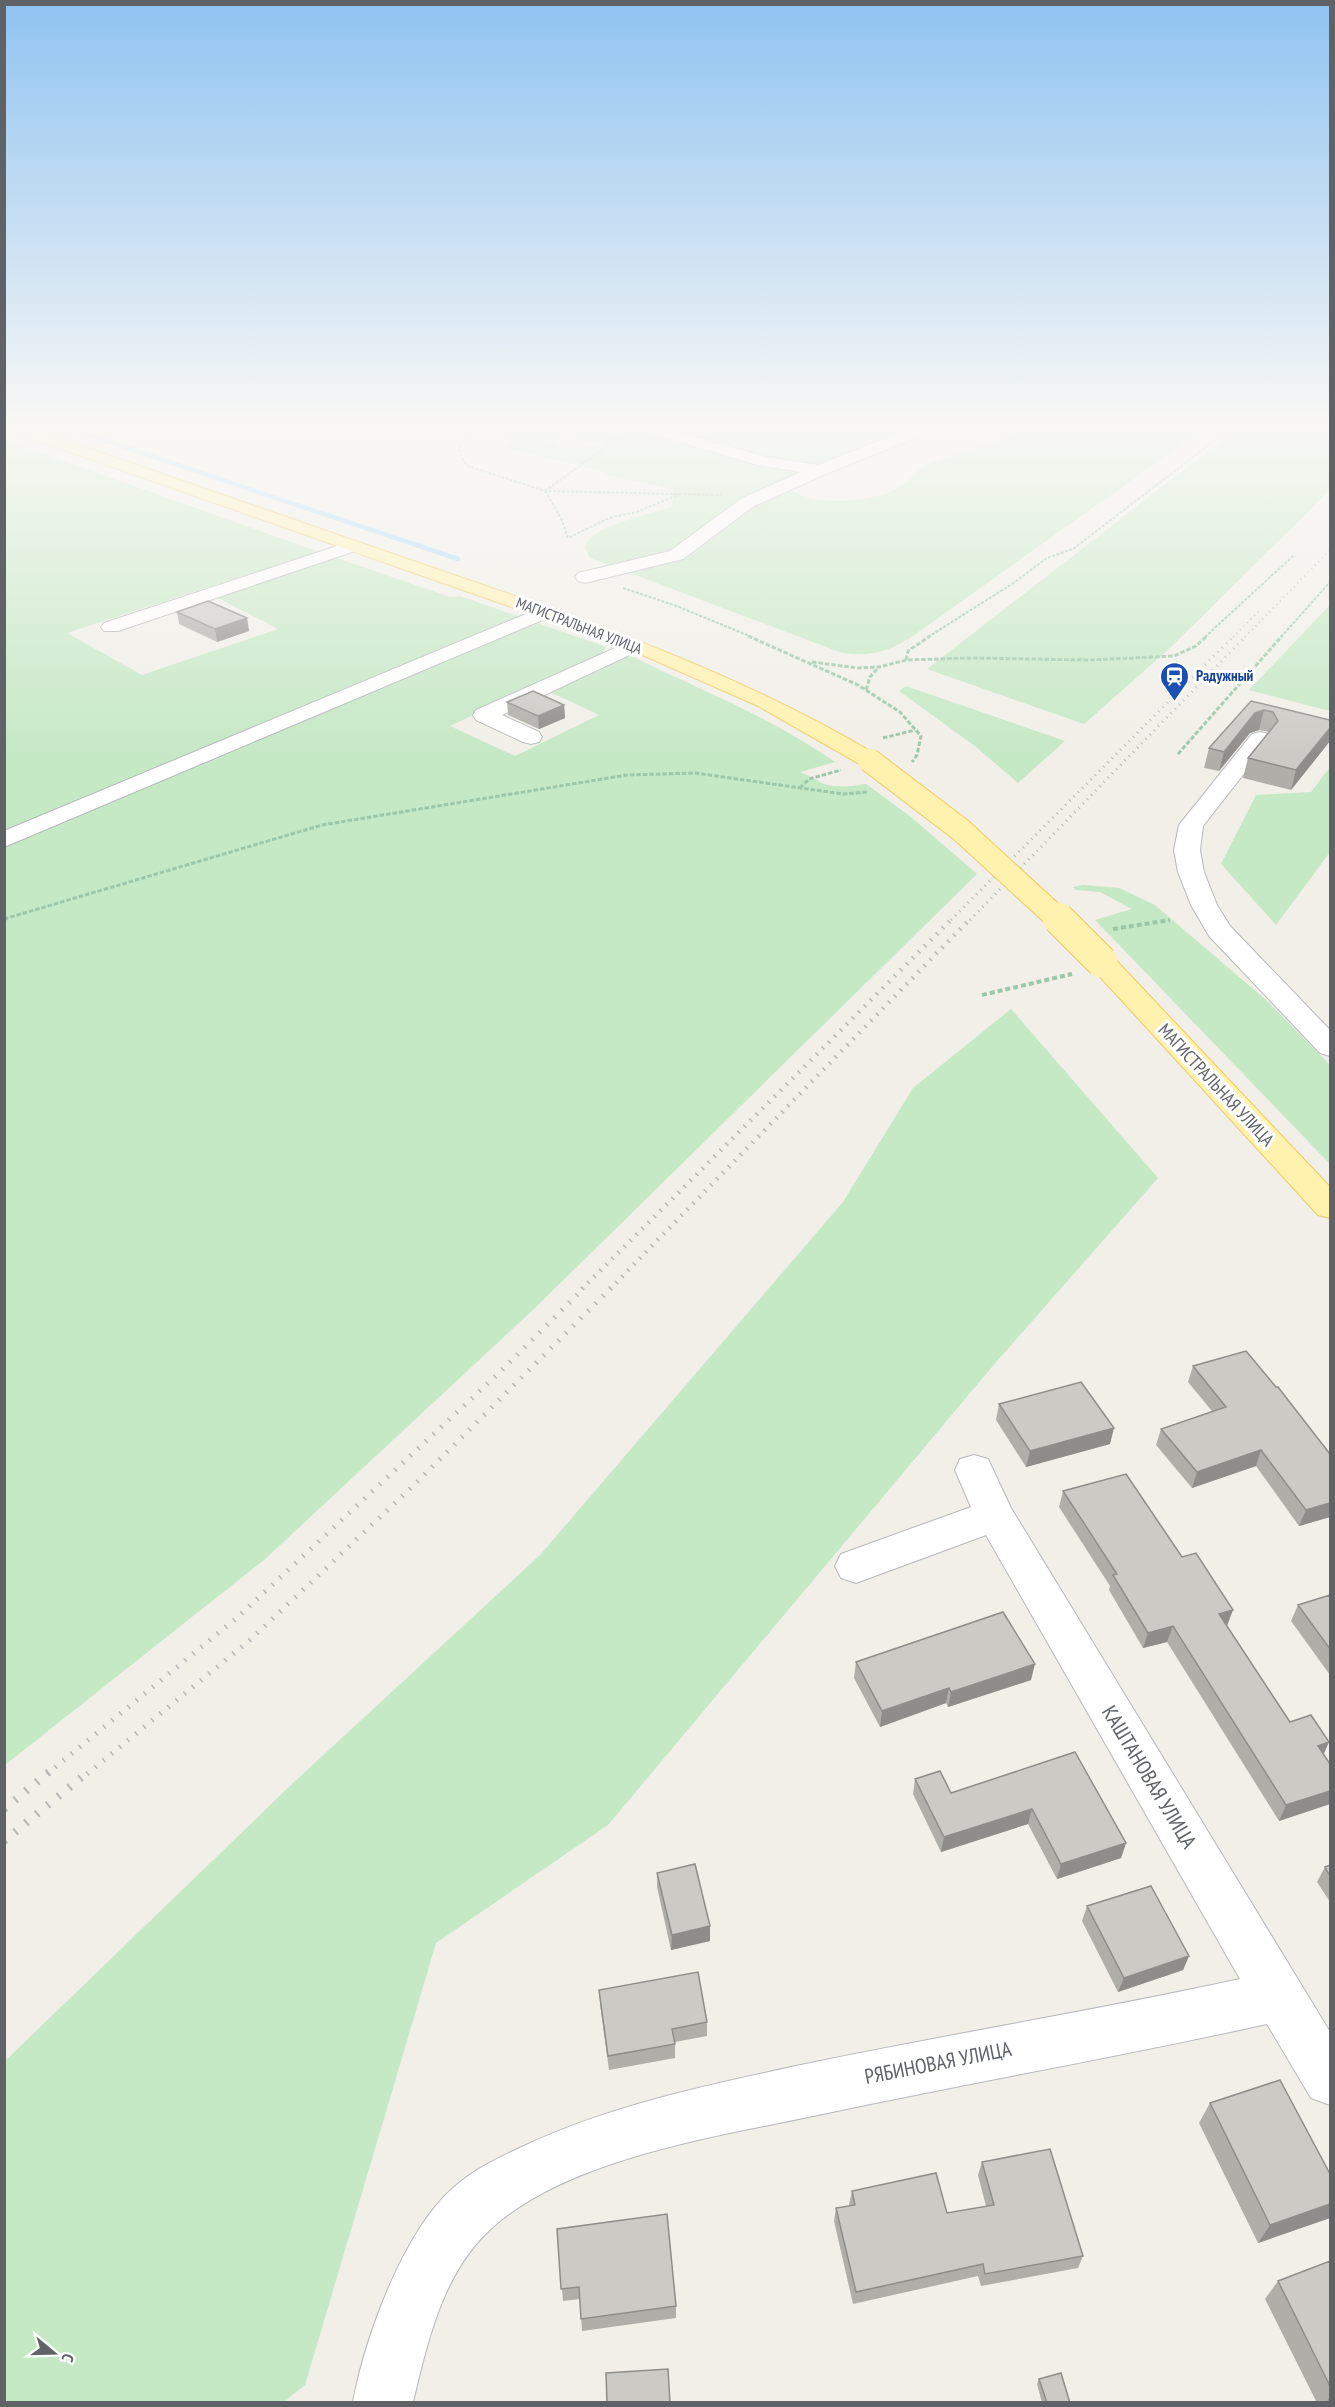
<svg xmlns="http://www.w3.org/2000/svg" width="1335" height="2407" viewBox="0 0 1335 2407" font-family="'PT Sans Narrow',sans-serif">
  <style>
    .green { fill: #c5e8c5; fill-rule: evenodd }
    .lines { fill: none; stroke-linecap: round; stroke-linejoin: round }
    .stream { stroke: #aadaff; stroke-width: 4.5 }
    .minor-casing { stroke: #b5b8bc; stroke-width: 2 }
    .major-casing { stroke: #f2c960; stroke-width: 2 }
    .path-far2 { stroke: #9cc7a9; stroke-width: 2; stroke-dasharray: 3 1.5; stroke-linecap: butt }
    .path-far1 { stroke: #9cc7a9; stroke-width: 3; stroke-dasharray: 4.5 2; stroke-linecap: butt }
    .path { stroke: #9cc7a9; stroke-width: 4; stroke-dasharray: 5 3; stroke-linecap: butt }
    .minor { fill: #fff; fill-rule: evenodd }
    .major { fill: #fff2af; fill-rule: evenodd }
    .rail-far4 { stroke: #b6b7b8; stroke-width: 2; stroke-dasharray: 1 4; stroke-linecap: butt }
    .rail-far3 { stroke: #b6b7b8; stroke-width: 3; stroke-dasharray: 1 5; stroke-linecap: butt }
    .rail-far2 { stroke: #b6b7b8; stroke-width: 4.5; stroke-dasharray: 1.5 7; stroke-linecap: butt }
    .rail-far1 { stroke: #b6b7b8; stroke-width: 5; stroke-dasharray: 1.5 9; stroke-linecap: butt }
    .rail { stroke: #b6b7b8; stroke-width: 8; stroke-dasharray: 2 12; stroke-linecap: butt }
    .major-bridge-far1-casing { stroke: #f2c960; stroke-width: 25; stroke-linecap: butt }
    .major-bridge-casing { stroke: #f2c960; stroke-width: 33; stroke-linecap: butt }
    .major-bridge-far1 { stroke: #fff2af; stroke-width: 23 }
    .major-bridge { stroke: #fff2af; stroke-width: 31 }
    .wall { fill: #afaea9 }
    .shaded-wall { fill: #8f8d8a }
    .building { fill: #cccac5; stroke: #8f8d8a; stroke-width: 1.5 }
    .labels { text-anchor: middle; stroke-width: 6; stroke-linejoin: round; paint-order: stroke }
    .far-street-label { font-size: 15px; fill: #5f6368; stroke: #fff }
    .far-transit-label { font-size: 15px; font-weight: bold; fill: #164399; stroke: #fff; text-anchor: start }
    .street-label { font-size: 18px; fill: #5f6368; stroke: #fff }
    .near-street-label { font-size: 21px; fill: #5f6368; stroke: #fff }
  </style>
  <rect width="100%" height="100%" fill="#f1efe8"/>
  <path class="green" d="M528,421H951L787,486C807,508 868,502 893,491C905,485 914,472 926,465L1054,421H1215L910,638C887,652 869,657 842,653L590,558L585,547C589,527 652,513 672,507L673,489L607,475L602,471L503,447L513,440L499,435L502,430L519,427L518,424ZM563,432L608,447H559L549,441Z
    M1247,421H1330V490L1169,649L1084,724L927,669Z
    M5,440L325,554L314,558L307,555L67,633L142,675L278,629L218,598L337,558L450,597L460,596L606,647L601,655L450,726L515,756L599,715L546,690L613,660L631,656C699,689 772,718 835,762L800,772C809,775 814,779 822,783C836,789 852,786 866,784L911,817L977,874L536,1307L264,1560L5,1765Z
    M1330,605V711L1249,690Z
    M906,686L1065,741L1018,783L975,746L899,691Z
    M1330,767V852L1276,925L1221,864L1256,795L1311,792Z
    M1083,885L1119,888L1155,905L1266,1000L1330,1065V1164L1095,920L1132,909L1100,892L1076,890L1073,887Z
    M1011,1009L1158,1178L991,1368L608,1825L436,1943L305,2385L284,2402H5V2061L293,1783L540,1555L843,1202L913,1088Z"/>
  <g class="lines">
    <path class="stream" d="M47,421L458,559"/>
    <defs>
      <path id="minor" d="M614,421H640L766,457L818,465L930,421H953L950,424L826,474L754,506L683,559L585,583L578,581L575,577L578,573L670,551L742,498L801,472L758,465L617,424Z
        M829,421H855L872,426L874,429L866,434L832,424Z
        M352,541L358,542L361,546L358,550L118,631H104L101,627L104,623Z
        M545,606L552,608L555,612L552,616L4,847V831Z
        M633,640L640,642L643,646L640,650L502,715L539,732L542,737L539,742L531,744L523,742L476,720L473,715L476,710Z
        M1260,732L1268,734L1271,739L1203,826L1200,850L1204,872L1217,905L1230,926L1330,1030V1056L1320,1053L1209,936L1191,905L1178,872L1174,850L1179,825L1252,734Z
        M974,1455L988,1459L1011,1508L1330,2032V2105L1311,2098L1267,2024C1118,2057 968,2083 818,2115C719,2136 570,2158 493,2227C443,2271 428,2340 413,2402H353C365,2338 403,2232 453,2188C474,2169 500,2157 526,2145C612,2105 704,2086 796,2066C944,2035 1093,2011 1240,1979L986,1535L856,1583L841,1578L835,1566L841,1554L971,1507L955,1470L960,1459Z"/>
      <path id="major" d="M4,421H11C148,469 285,517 422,564C582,619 730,668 877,755L881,760L877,765L869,767L861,765L758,706L647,657L534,615L4,429Z
        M1102,954L1112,956L1330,1187V1218L1318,1215L1092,968L1088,962L1092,956Z"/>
    </defs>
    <use href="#minor" class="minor-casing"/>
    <use href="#major" class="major-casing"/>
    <path class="path-far2" d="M507,421C484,426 442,437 468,466L545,491L721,495
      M545,491L561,518L568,538L609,518L637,512L680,494
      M545,491L617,439
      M623,588L674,605L752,637
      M928,637L1012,584L1047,558L1073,549L1240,421
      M1205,637L1294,555
      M1281,637L1330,582"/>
    <path class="path-far1" d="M748,636L858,685L900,712L921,736L917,755L912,762
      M906,660L908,651L930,636
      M812,662L858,668L879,667L906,660L972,658L1090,660L1174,656L1196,646L1207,636
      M866,690L870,677L879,667
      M883,738L915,730
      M1178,754L1282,636
      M800,788L809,779L841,770
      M4,919L322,825L627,775L695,773L843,794L868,792"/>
    <path class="path" d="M4,919L7,918
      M1113,929L1170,920
      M982,995L1072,974"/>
    <use href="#minor" class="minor"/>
    <use href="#major" class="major"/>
    <path class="rail-far4" d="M1233,637L1259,611
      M1245,637L1330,550"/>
    <path class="rail-far3" d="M951,920L1234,636
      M970,920L1246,636"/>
    <path class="rail-far2" d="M582,1289L953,918
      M610,1289L971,918"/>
    <path class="rail-far1" d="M47,1774L239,1616L500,1372L584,1288
      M87,1774L250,1640L414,1485L611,1288"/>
    <path class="rail" d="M4,1809L49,1772
      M4,1841L88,1772"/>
    <defs>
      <path id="major-bridge-far1" d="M869,760L961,830L1059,920"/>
      <path id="major-bridge" d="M1058,918L1102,962"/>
    </defs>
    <use href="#major-bridge-far1" class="major-bridge-far1-casing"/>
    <use href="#major-bridge" class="major-bridge-casing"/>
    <use href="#major-bridge-far1" class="major-bridge-far1"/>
    <use href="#major-bridge" class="major-bridge"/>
  </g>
  <path class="wall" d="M177,612L247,618L249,631L217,642L179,624Z
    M1251,701L1330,741L1291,790L1243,778L1248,758L1269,732L1259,730L1250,733L1219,771L1204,768L1209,748Z
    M507,702L564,705L565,718L539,729L508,715Z
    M1193,1366L1330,1454V1517L1299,1526L1256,1466L1192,1488L1156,1445L1161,1429L1212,1411L1188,1382Z
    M999,1404L1110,1444L1026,1467L996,1420Z
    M1063,1491L1227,1626L1290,1722L1324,1754L1330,1764V1804L1279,1821L1167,1642L1143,1648L1109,1590L1110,1586L1059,1507Z
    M1330,1595V1675L1291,1621L1298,1605Z
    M856,1662L1031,1680L948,1707L946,1703L880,1727L854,1678Z
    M1075,1752L1126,1843L1121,1858L1057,1879L1028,1824L941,1852L913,1794L915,1779L951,1793Z
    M1330,1865V1902L1317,1882L1325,1867Z
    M657,1873L710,1941L671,1950L657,1887Z
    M1087,1906L1189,1956L1183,1970L1118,1992L1082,1921Z
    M599,1990L707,2022V2036L675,2042V2058L609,2070L600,2004Z
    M1210,2103L1330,2174V2218L1258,2243L1199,2123Z
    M982,2162L1083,2256L1078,2268L981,2286L978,2276L853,2304L834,2221L836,2208L850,2206L849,2204L852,2191L947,2213L986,2206L978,2175Z
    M557,2229L676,2306V2318L582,2331L580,2299L563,2301Z
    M1330,2261V2403H1317L1265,2299L1278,2281Z
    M1039,2379L1070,2403H1042L1037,2384Z"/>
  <path class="shaded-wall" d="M247,618L249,631L217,642L215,629Z
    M564,705L565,718L539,729L538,716Z
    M1264,710L1259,730L1250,733L1219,771L1224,752L1255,713Z
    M1330,728V741L1291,790L1296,770Z
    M1114,1428L1110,1444L1026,1467L1030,1451Z
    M1261,1450L1256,1466L1192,1488L1197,1472Z
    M1330,1503V1517L1299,1526L1306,1510Z
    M1233,1610L1227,1626L1219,1614Z
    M1173,1626L1167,1642L1143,1648L1148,1633Z
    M1035,1664L1031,1680L948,1707L951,1692Z
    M949,1688L946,1703L880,1727L882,1711Z
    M1329,1742L1322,1758L1318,1746Z
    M1330,1791V1804L1279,1821L1286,1805Z
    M1032,1809L1028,1824L941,1852L944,1837Z
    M1126,1843L1121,1858L1057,1879L1061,1864Z
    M710,1926V1941L671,1950L672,1935Z
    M1189,1956L1183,1970L1118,1992L1124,1978Z
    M1330,2204V2218L1258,2243L1270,2225Z
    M1330,2397V2403H1326Z"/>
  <path class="building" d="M208,601L247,618L215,629L177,612Z
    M533,691L564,705L538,716L507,702Z
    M1251,701L1330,720V728L1296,770L1248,758L1278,721L1273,712L1264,710L1255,713L1224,752L1209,748Z
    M1246,1351L1276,1387H1278L1330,1454V1503L1306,1510L1261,1450L1197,1472L1161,1429L1226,1407L1193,1366Z
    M1081,1382L1114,1428L1030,1451L999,1404Z
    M1126,1474L1182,1557L1196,1553L1233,1610L1219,1614L1290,1722L1311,1715L1329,1742L1318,1746L1330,1764V1791L1286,1805L1173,1626L1148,1633L1113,1575L1117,1574L1063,1491Z
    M1330,1595V1649L1298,1605Z
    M1003,1612L1035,1664L951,1692L949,1688L882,1711L856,1662Z
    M1075,1752L1126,1843L1061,1864L1032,1809L944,1837L915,1779L940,1771L951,1793Z
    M695,1864L710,1926L672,1935L657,1873Z
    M1330,1865V1876L1325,1867Z
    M1151,1886L1189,1956L1124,1978L1087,1906Z
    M698,1972L707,2022L672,2029L675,2044L608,2056L599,1990Z
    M1280,2080L1330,2174V2204L1270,2225L1210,2103Z
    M1050,2149L1083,2256L985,2274L983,2264L856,2292L836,2208L855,2205L852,2191L936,2173L947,2213L994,2205L982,2162Z
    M667,2214L676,2306L581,2319L579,2287L561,2289L557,2229Z
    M1330,2261V2386L1278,2281Z
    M668,2369L670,2403H607L606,2373Z
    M1061,2373L1070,2403H1047L1039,2379Z"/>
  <linearGradient id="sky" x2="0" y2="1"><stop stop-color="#8fc3f1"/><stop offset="0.56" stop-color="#f9f8f5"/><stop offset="1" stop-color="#f9f8f5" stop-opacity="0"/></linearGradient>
  <rect width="1335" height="758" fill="url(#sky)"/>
  <defs>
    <symbol id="station-pin" viewBox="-11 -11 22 30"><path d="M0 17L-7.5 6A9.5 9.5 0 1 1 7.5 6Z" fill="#1a4fb4" stroke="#fff"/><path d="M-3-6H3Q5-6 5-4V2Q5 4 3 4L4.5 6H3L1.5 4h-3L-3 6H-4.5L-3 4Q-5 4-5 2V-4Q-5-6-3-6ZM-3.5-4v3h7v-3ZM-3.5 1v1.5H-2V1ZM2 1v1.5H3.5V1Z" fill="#fff"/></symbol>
  </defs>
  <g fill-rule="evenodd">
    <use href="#station-pin" x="1158" y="660" width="33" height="45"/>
  </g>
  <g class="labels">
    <g class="far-street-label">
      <text transform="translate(579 626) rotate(21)" y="5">МАГИСТРАЛЬНАЯ УЛИЦА</text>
    </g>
    <g class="far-transit-label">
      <text x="1196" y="681">Радужный</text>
    </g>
    <g class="street-label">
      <text transform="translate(1216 1085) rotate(47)" y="6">МАГИСТРАЛЬНАЯ УЛИЦА</text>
    </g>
    <g class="near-street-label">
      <text transform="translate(1149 1777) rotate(59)" y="7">КАШТАНОВАЯ УЛИЦА</text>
      <text transform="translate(938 2063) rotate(-11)" y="7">РЯБИНОВАЯ УЛИЦА</text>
    </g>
  </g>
  <rect width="1335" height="2407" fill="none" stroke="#5f6368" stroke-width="12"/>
  <g transform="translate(54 2353) rotate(109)" stroke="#ffffff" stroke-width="4.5" paint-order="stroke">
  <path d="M0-4.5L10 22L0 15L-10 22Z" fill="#5f6368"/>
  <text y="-9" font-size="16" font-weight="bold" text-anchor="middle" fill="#5f6368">С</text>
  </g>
</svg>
